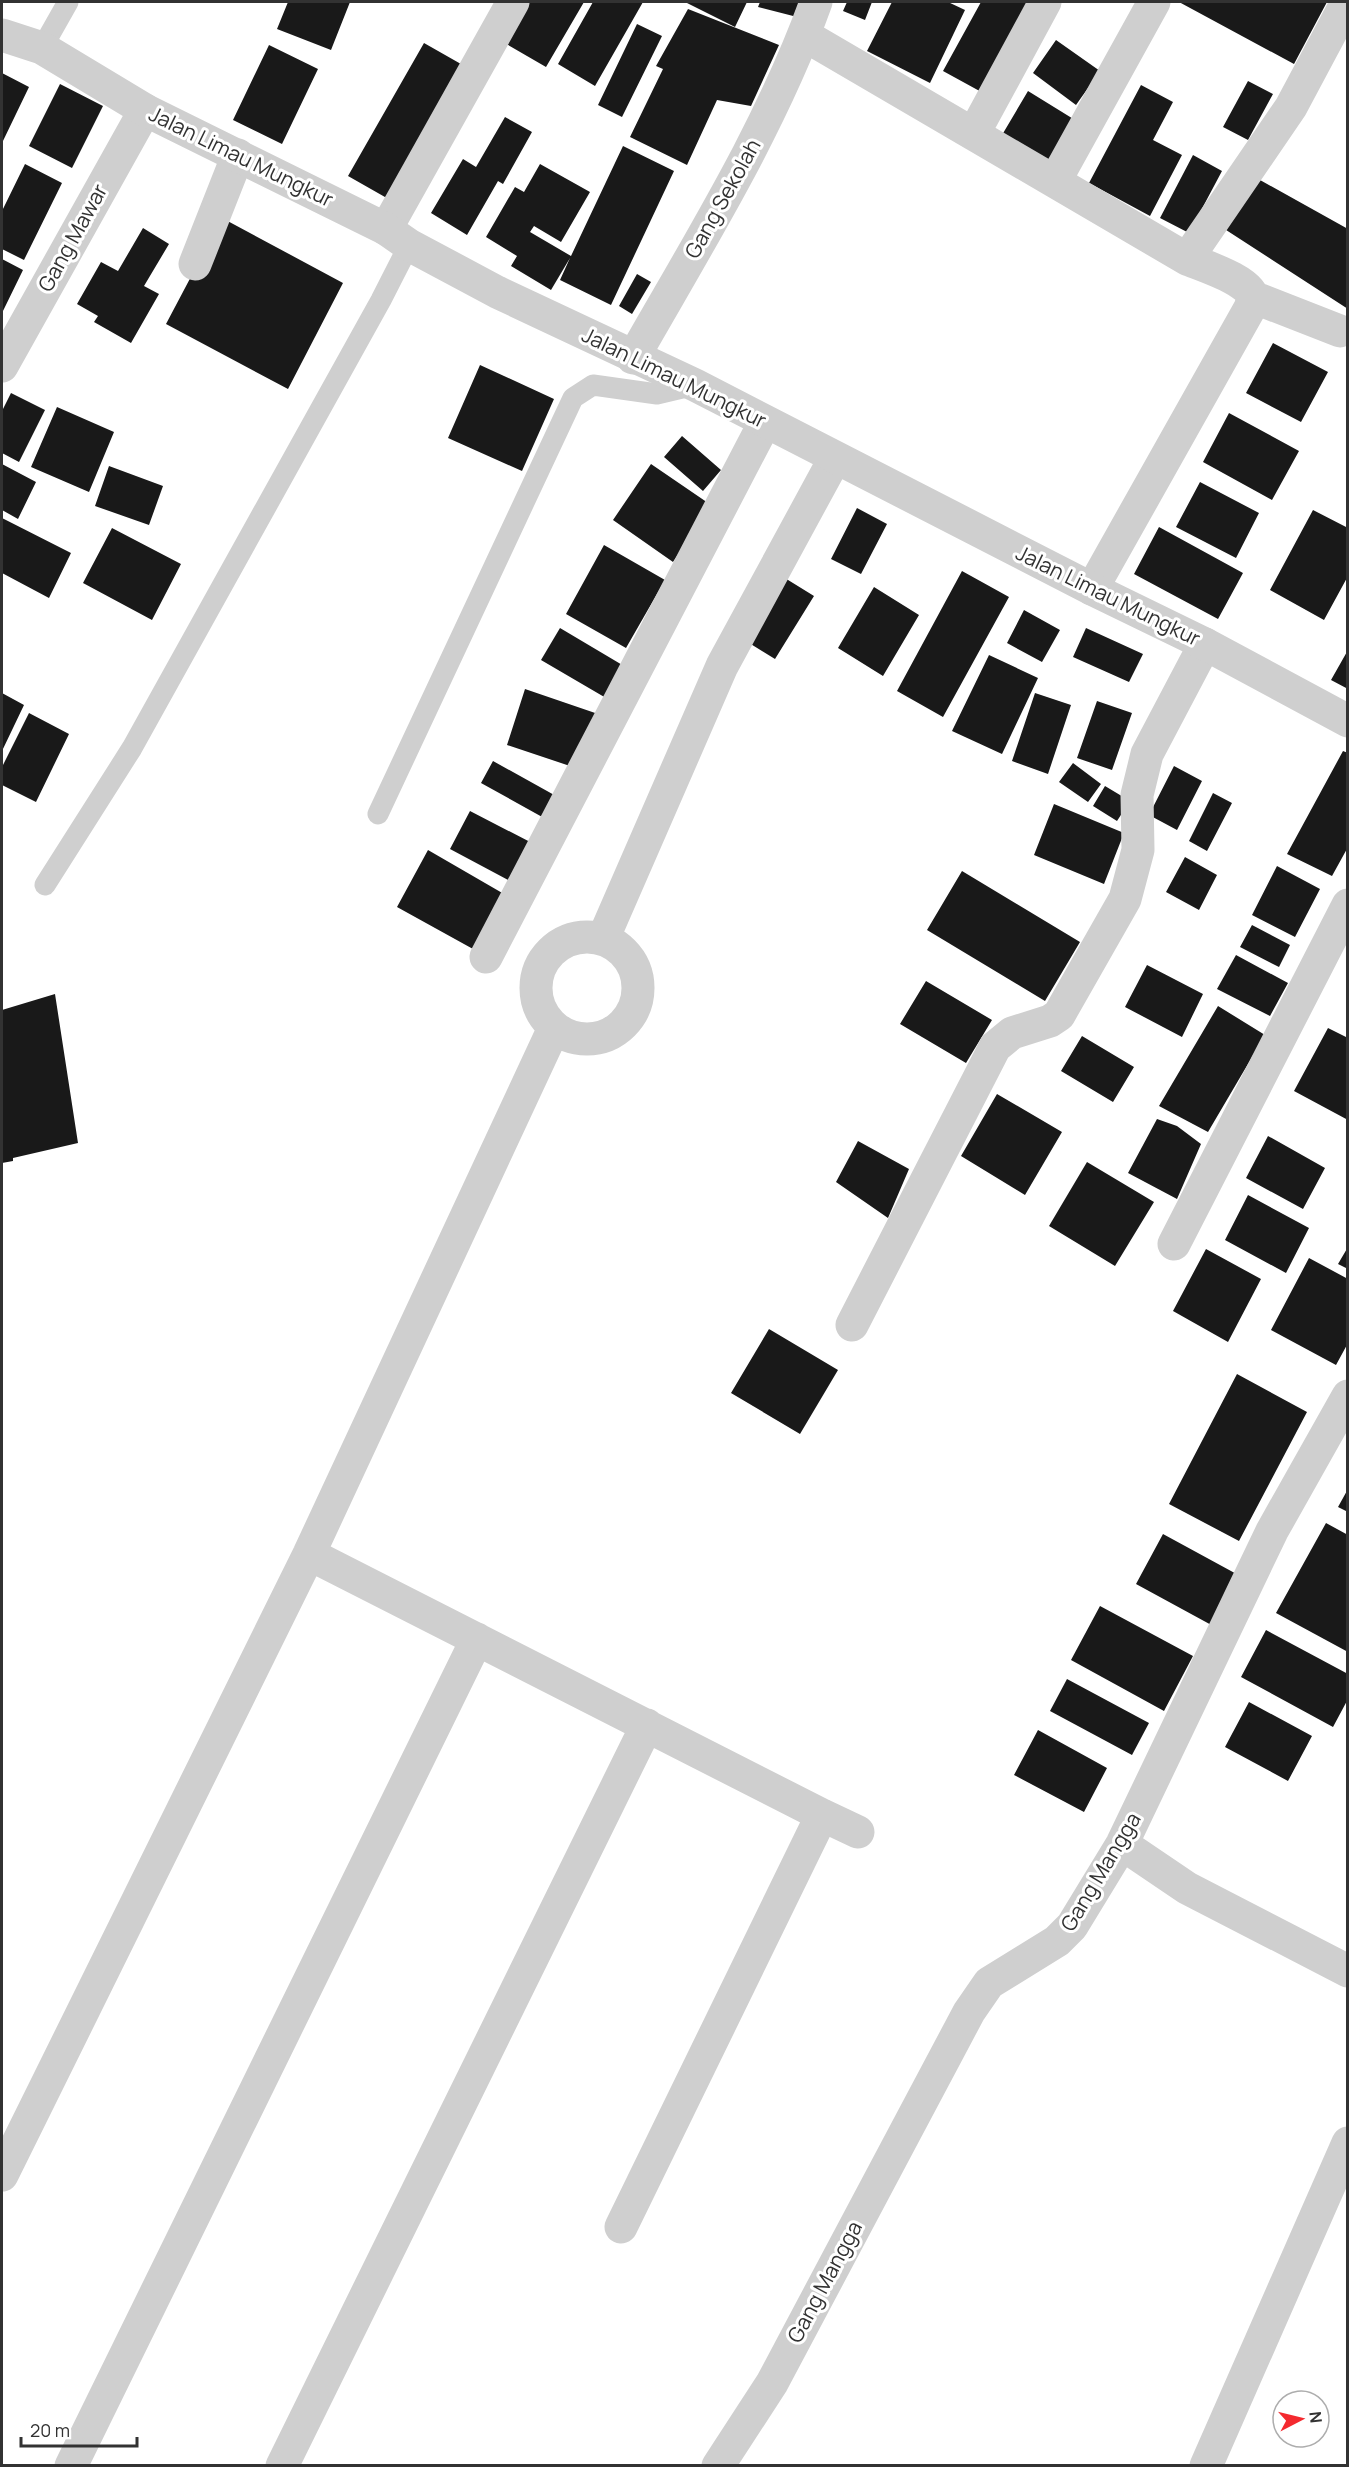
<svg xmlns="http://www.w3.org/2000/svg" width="1349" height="2467" viewBox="0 0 1349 2467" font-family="Manrope,sans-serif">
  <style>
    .building { fill: #191919 }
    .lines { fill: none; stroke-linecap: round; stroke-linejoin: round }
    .service { stroke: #cfcfcf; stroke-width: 21 }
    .minor { stroke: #cfcfcf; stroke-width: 33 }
    .tertiary { stroke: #cfcfcf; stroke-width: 33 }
    .labels { text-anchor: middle; stroke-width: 6; stroke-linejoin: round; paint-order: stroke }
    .street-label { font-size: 21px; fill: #323232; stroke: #fff }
  </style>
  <rect width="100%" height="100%" fill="#fff"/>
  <path class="building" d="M288,2H350L331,50L277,29Z
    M526,2H584L546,67L503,42Z
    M593,2H643L595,86L558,64Z
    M688,2H747L735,27L687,3Z
    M760,2H805L801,18L758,7Z
    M847,2H872L865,20L843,11Z
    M892,2H948L965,10L930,83L867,51Z
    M981,2H1035L985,94L943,71Z
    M1179,2H1327L1294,64Z
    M688,9L779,45L751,106L717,100L687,165L630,137L663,69L656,66Z
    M637,24L662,36L622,117L598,105Z
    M1056,40L1100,71L1076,105L1033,73Z
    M424,43L475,72L399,205L348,176Z
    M269,45L318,69L282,144L233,120Z
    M2,73L29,87L2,143Z
    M1248,81L1273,94L1248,140L1223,127Z
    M60,84L103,106L72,168L29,146Z
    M1141,85L1173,102L1153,140L1182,155L1150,216L1089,183Z
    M1028,91L1075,120L1050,163L1002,135Z
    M505,117L532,132L503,184L498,181L467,235L431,213L463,159L476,167Z
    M623,146L674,171L611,305L560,280L570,258L551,290L511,266L517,256L486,237L515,187L524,192L540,164L590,192L561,242L534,226L530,232L571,256Z
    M1193,155L1222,171L1189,233L1160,218Z
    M25,164L62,183L24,260L2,249V211Z
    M1260,180L1348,229V309L1223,228Z
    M222,218L343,283L288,389L166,324Z
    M143,228L169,244L144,286L159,294L131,343L94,322L98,316L77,304L101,262L118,271Z
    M2,259L23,270L2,313Z
    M637,274L651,282L632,314L619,306Z
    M1273,343L1328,372L1301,422L1246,393Z
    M480,365L554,399L522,471L448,438Z
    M11,393L45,410L19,462L2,453V411Z
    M57,407L114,432L89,492L31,467Z
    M1229,413L1299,451L1272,500L1203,462Z
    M682,436L721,470L703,491L664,457Z
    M2,464L36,482L18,519L2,510Z
    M651,464L711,505L673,562L613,520Z
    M109,466L163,486L149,525L95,506Z
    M1200,482L1259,513L1236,558L1176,527Z
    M857,508L887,524L861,574L831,559Z
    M1313,510L1348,528V576L1324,620L1270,590Z
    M2,518L71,553L49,598L2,573Z
    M1159,527L1243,573L1218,619L1134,574Z
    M112,528L181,564L152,620L83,583Z
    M604,545L665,580L626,648L566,614Z
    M962,571L1009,597L943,717L897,691Z
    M780,575L814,596L775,659L741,638Z
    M874,587L919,615L883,676L838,648Z
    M1024,610L1060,630L1042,662L1007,643Z
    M560,628L624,666L606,698L541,660Z
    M1086,628L1143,654L1129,682L1073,657Z
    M1348,650V689L1331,680Z
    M989,655L1038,678L1002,754L952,731Z
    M525,689L601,715L582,770L507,745Z
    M2,693L24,705L2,751Z
    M1035,693L1071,705L1048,774L1012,761Z
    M1097,701L1132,713L1112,770L1077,758Z
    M29,713L69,734L36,802L2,785V767Z
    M1343,751L1348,753V847L1332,876L1287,854Z
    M493,761L556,796L544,818L481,783Z
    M1073,763L1101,784L1088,802L1059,782Z
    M1174,766L1202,781L1177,830L1149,815Z
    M1105,786L1130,801L1117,821L1093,806Z
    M1213,793L1232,803L1207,851L1189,841Z
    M1054,804L1124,833L1104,884L1034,855Z
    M470,811L534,844L514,883L450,849Z
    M428,850L504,894L473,949L397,907Z
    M1185,857L1217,875L1199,910L1166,892Z
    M1277,866L1320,889L1295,937L1252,915Z
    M962,871L1080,942L1045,1001L927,930Z
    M1252,925L1290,945L1279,967L1240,947Z
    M1236,955L1288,983L1270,1016L1217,989Z
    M1147,965L1203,994L1182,1037L1125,1007Z
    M926,981L992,1020L966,1063L900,1024Z
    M55,994L78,1143L13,1158V1161L2,1163V1010Z
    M1218,1006L1265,1035L1208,1132L1159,1106Z
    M1328,1028L1348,1038V1120L1294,1091Z
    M1082,1036L1134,1067L1113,1102L1061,1071Z
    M997,1094L1062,1132L1025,1195L961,1156Z
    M1157,1119L1177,1126L1201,1144L1177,1199L1128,1173Z
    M1268,1136L1325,1168L1303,1209L1246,1178Z
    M858,1141L909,1169L888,1218L836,1182Z
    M1087,1162L1154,1202L1115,1266L1049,1226Z
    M1248,1195L1309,1228L1286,1273L1225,1240Z
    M1348,1247V1269L1338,1264Z
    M1206,1249L1261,1279L1228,1342L1173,1311Z
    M1309,1258L1348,1279V1343L1336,1365L1271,1330Z
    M769,1329L838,1370L800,1434L731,1393Z
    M1237,1374L1307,1412L1239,1541L1169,1504Z
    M1348,1489V1512L1338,1507Z
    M1326,1523L1348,1535V1652L1276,1613Z
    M1163,1534L1242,1577L1215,1627L1136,1584Z
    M1100,1606L1193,1656L1164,1711L1071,1660Z
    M1266,1630L1348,1674V1699L1333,1727L1241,1677Z
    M1067,1679L1149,1723L1132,1755L1050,1711Z
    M1249,1702L1312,1736L1288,1781L1225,1747Z
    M1038,1730L1107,1768L1084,1812L1014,1775Z"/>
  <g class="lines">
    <path class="service" d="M42,48L68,2
      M378,814L573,398L593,385L657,394L695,385
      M45,885L132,748L381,300L409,245"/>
    <path class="minor" d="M804,35L1187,259C1201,265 1253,281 1253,299C1253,300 1250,307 1250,308L1092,589
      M974,133L1045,2
      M1055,181L1154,2
      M386,229L513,2
      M1187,259L1291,107L1347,2
      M195,264L238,155
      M1253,297L1340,331
      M633,358C699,242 771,127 816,2
      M2,366L145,110
      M536 988a51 51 0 1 1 102 0a51 51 0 1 1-102 0Z
      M603,939L722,666L835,458
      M486,957L765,422
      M1174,1244L1348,905
      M852,1325L995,1047L1012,1033L1050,1021L1059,1015L1125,899L1138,850L1137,795L1147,754L1205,644
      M309,1554L822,1815L858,1832
      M1122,1844L1187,1888L1348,1971
      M2,2175L309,1554L554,1028
      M621,2227L822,1815
      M71,2466L477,1639
      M282,2466L647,1725
      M718,2466L772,2383L969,2012L989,1983L1057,1941L1072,1926L1122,1844L1272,1531L1348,1396
      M1206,2466L1348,2143"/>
    <path class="tertiary" d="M2,35L42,48L145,110L386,229L409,245L497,292L695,385L1092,589L1205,644L1348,721"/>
  </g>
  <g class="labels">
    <g class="street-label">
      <text transform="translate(241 157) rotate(26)" y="7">Jalan Limau Mungkur</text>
      <text transform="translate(723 199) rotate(-61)" y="7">Gang Sekolah</text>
      <text transform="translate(73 238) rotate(-61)" y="7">Gang Mawar</text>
      <text transform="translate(674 378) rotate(26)" y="7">Jalan Limau Mungkur</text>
      <text transform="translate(1108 596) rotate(26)" y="7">Jalan Limau Mungkur</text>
      <text transform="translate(1101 1872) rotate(-59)" y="7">Gang Mangga</text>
      <text transform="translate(825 2282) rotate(-62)" y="7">Gang Mangga</text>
    </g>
  </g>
  <rect width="1349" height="2467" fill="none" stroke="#323232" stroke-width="6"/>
  <g transform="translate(1301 2419) rotate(83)"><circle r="28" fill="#ffffff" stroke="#adadad" stroke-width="1.5"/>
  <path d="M0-4.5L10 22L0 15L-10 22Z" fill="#f42a2f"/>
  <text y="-9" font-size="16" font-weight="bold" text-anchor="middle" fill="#323232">N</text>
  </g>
  <path d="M21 2437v9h116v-9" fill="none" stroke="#323232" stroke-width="3"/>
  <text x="30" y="2437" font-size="18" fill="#323232" stroke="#ffffff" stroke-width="4.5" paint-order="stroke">20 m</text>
</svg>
